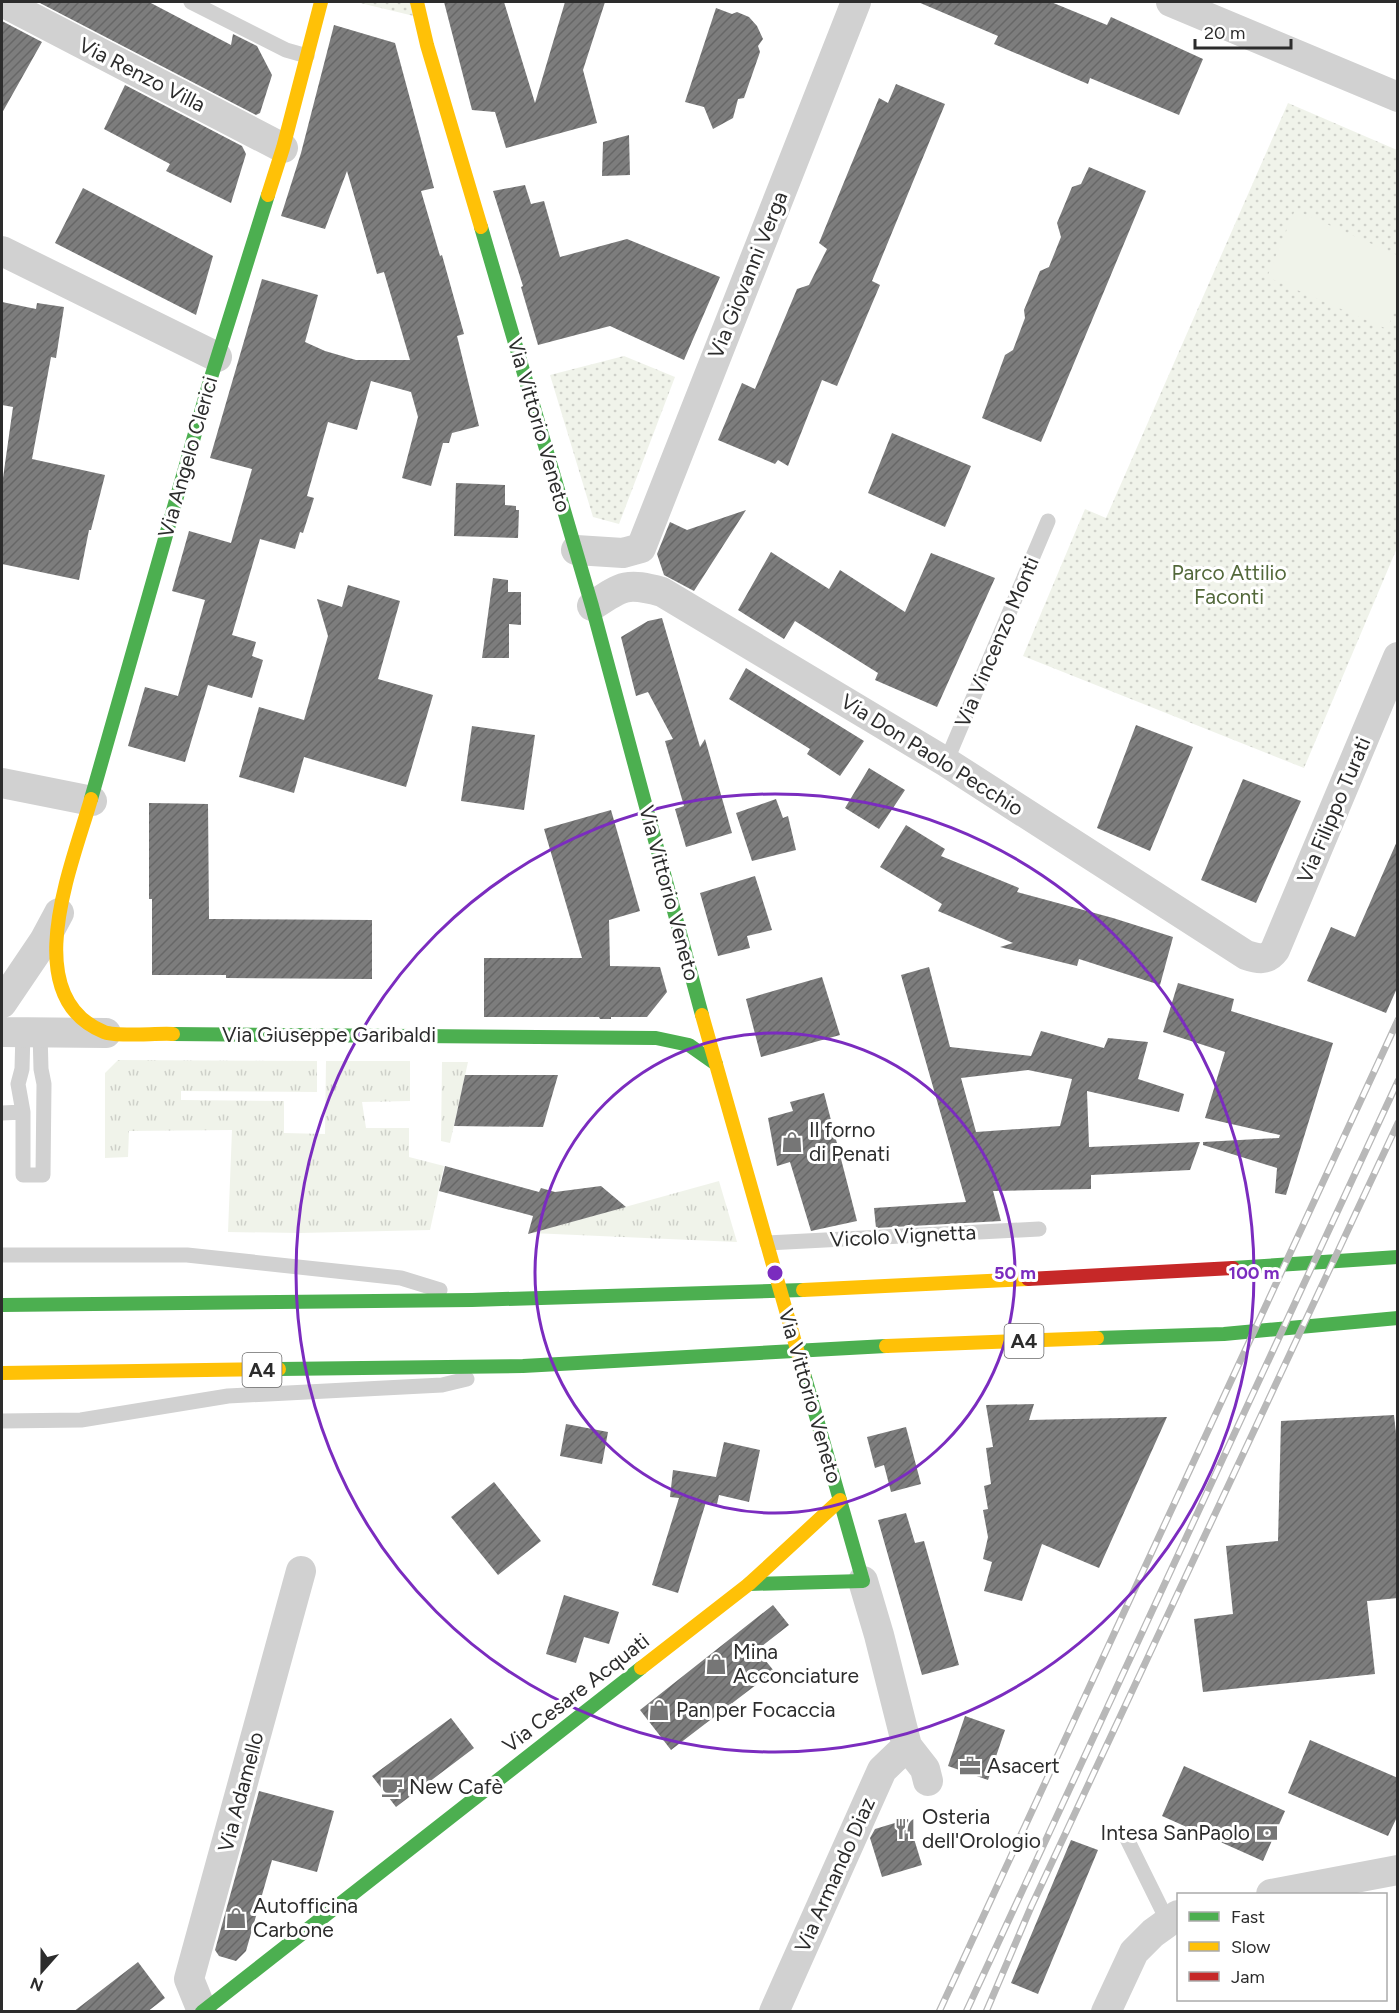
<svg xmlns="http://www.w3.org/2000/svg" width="1399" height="2013" viewBox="0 0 1399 2013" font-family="Figtree,sans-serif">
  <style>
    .grass { fill: url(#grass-tufts) }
    .park { fill: url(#park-dots) }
    .pitch { fill: #f0f3ea }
    .building { fill: url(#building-hatch); fill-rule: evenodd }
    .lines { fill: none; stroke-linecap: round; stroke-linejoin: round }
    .lane { stroke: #d1d1d1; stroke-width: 15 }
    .street { stroke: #d1d1d1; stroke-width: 30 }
    .fast { stroke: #4caf50; stroke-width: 14 }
    .slow { stroke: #ffc107; stroke-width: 14 }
    .jam { stroke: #c62828; stroke-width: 14 }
    .rail-casing { stroke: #b8b8b8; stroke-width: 7 }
    .rail { stroke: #fff; stroke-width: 4.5; stroke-dasharray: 14; stroke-linecap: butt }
    .ring { fill: none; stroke: #7b2cbf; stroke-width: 3 }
    .labels { text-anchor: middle; stroke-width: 6; stroke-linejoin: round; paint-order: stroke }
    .shield { fill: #fff; stroke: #6b6b6b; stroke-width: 1.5 }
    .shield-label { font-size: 20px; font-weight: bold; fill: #2c2c2c }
    .street-label { font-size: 21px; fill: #2c2c2c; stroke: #fff }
    .park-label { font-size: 21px; fill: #52683a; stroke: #fff }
    .poi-label { font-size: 21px; fill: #2c2c2c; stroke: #fff; text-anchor: start }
    .centre { fill: #7b2cbf; stroke: #fff; stroke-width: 3 }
    .ring-label { font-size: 18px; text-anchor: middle; font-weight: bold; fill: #7b2cbf; stroke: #fff; stroke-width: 6; stroke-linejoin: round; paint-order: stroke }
  </style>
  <defs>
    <pattern id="grass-tufts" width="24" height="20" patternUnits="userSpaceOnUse" patternTransform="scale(1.5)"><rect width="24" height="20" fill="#f0f3ea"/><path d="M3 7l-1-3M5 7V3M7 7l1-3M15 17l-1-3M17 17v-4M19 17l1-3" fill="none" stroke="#ced0c9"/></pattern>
    <pattern id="park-dots" width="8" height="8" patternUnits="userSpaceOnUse" patternTransform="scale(1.5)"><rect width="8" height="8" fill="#f0f3ea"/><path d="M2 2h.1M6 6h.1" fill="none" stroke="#ced0c9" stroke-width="1.8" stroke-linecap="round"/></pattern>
    <pattern id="building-hatch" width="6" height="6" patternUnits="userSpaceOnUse" patternTransform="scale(1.5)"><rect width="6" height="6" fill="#7d7d7d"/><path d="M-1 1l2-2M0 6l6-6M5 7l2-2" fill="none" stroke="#676767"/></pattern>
  </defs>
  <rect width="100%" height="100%" fill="#fff"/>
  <path class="grass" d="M118,1060L317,1061V1092L181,1091V1100L284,1101V1133L325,1134L326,1061H410V1101L362,1102L366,1128H409V1157L444,1166L430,1230L300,1233L228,1232L232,1130L129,1131L128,1157L105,1158V1073Z
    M442,1062H468L450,1143L441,1141Z
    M719,1181L737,1242L531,1233Z"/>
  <path class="park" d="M356,2H417L414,16Z
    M1288,103L1397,150V548L1304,768L1023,656L1085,509L1106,518Z
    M624,356L675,377L619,524L593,517L550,375Z"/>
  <path class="pitch" d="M1295,210L1397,255V305L1387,329L1267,277Z"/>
  <path class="building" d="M38,2H149L231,45L233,34L257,46L272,75L260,113L256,115Z
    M444,2H504L535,103L565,2H605L583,70L597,123L506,148L495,112L472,110Z
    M918,2H1051L1107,25L1111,17L1203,59L1179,115L1090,78L1088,84L994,44L998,36Z
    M716,8L732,14L737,12L749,17L757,26L763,39L758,46L760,52L744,98L738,99L733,118L713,129L704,107L685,102Z
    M2,21L42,42L2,113Z
    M334,25L395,43L434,188L421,191L440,256L442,255L464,334L457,336L479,426L452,433L449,443H443L431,486L402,478L418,417L411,392L371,381L357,430L328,422L307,496L314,498L303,533L300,532L295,549L260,539L232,635L256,642L252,656L263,660L252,698L208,685L185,762L128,746L145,687L178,696L205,600L172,591L189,531L231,543L252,469L210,458L262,279L318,295L305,342L325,351L356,360H410L384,272L377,274L347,171L325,229L281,216L301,153Z
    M896,84L945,104L872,281L880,285L837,386L822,380L788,466L778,460L775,464L718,440L742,383L755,389L797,289L809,285L827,249L819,243L851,165L879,98L888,103Z
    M125,85L242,146L246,154L231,203L166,171L170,164L104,129Z
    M629,135L630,175L602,176L603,142Z
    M1089,167L1146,191L1041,442L982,418L1005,355L1013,350L1025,318L1024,310L1040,271L1049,267L1061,237L1057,223L1072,187L1081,184Z
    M525,185L531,204L544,201L560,257L627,239L720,277L684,360L610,326L538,345L521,287L523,286L493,191Z
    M83,188L213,256L196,315L55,243Z
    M2,302L36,309L37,303L64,307L56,358L51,357L32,459L105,475L91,530H89L79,580L2,564V485L13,407L2,405Z
    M892,433L971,466L945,527L868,493Z
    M456,483L505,485V505L516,506V510H519L518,538L454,536Z
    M746,510L694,591L664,575L657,554L670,522L687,530Z
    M771,552L829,589L840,570L905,612L931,553L995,578L937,707L875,680L878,673L795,621L784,639L738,610Z
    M493,578L508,580V592H521V625L509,624V658H482Z
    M348,585L400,601L378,679L433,695L406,787L304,757L294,793L239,777L259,707L304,720L328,636L317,599L342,607Z
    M662,618L700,747L705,739L732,833L686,847L675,809L684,806L665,741L673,739L648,692L636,696L621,637L648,621Z
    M746,668L864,741L840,776L807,754L810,749L729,699Z
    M1136,725L1193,747L1150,851L1097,828Z
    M472,726L535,735L524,810L461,801Z
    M869,768L905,790L879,829L845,808Z
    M1243,779L1301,801L1256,903L1201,880Z
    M776,799L783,818L788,816L796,850L752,861L736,813Z
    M149,803L208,804L209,919L372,920V979L226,978V975H152V899H149Z
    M611,810L640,911L609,920L610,966L660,967L667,992L647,1017H611V1019H600L599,1017H484V958H582L544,829Z
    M906,825L945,849L941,856L1019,888L1017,892L1113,918L1173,937L1160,985L1079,959L1077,966L1000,947L1013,943L938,911L942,904L880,867Z
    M1398,839V986L1386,1013L1307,981L1331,927L1355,937Z
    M755,876L772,930L747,936L750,948L718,956L700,893Z
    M929,967L950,1047L1031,1056L1041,1031L1104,1048L1108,1038L1148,1042L1138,1079L1184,1094L1179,1112L1087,1091L1089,1147L1200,1142L1190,1170L1091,1175V1189L993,1191L1001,1221L876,1228L874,1208L966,1202L901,975ZM1028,1070L1072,1079L1060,1126L976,1132L961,1078Z
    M822,977L840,1035L761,1057L746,999Z
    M1178,983L1234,999L1231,1011L1333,1043L1286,1195L1275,1193L1277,1168L1203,1145V1142L1279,1138L1280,1135L1205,1118L1225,1052L1163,1032Z
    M465,1075H558L543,1127L454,1126Z
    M824,1093L857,1221L811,1231L790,1162L777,1166L768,1118L793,1111L790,1102Z
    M445,1166L539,1192L541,1188L555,1192L601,1186L626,1207L528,1234L533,1216L439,1191Z
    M1034,1404L1029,1420L1167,1417L1099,1568L1042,1544L1022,1601L984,1591L992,1562L983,1559L988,1537L983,1510L988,1509L984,1486L991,1484L986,1448L993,1447L986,1405Z
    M1394,1415L1398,1452V1598L1367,1601L1375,1674L1203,1692L1194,1619L1233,1614L1226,1546L1278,1541L1281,1421Z
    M566,1424L608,1432L602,1464L560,1456Z
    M906,1427L921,1484L891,1492L884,1465L875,1468L867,1437Z
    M724,1442L760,1450L749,1502L719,1495L717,1504L706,1502L678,1593L652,1585L679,1498L670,1497L673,1470L716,1477Z
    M494,1482L541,1541L498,1575L451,1517Z
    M906,1513L915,1543L924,1541L959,1665L922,1675L878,1520Z
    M564,1595L619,1612L609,1644L584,1637L576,1663L546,1654Z
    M773,1605L789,1625L757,1650L774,1671L671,1750L640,1710Z
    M965,1716L1005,1730L988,1780L948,1766Z
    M451,1718L474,1748L396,1807L372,1776Z
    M1310,1740L1398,1778V1815L1388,1836L1288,1793Z
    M1184,1766L1285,1811L1263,1861L1162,1816Z
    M259,1791L334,1811L317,1872L272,1860L246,1951L236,1961L219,1956L215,1950Z
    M908,1819L922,1865L882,1877L870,1838L875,1829Z
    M1071,1840L1098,1850L1038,1994L1011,1983Z
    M138,1962L165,1998L147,2012H73Z"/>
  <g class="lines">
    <path class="lane" d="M191,2L286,50L307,56
      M946,762L1048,521
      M23,1032L22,1069L18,1084L23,1112V1175H43L44,1084L41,1069L40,1032
      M2,1113L23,1112
      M767,1243L1039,1229
      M2,1255H187L401,1278L440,1290
      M2,1421L81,1420L228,1396L442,1385L467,1379
      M1127,1839L1168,1922"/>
    <path class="street" d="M2,2L283,148
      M1171,2L1398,97
      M2,251L217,357
      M576,550L623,553L641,548L856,2
      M592,606C622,586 626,582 662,592L946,762L1246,955C1258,959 1267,961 1275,950L1398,657
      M2,783L92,801
      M2,1003L44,941L59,913
      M2,1032L106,1033
      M863,1581L879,1635L907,1746L925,1769L928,1781
      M1271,1894L1398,1870
      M202,2011L189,1979L301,1571
      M774,2012L882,1770L907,1746
      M1106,2012L1134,1952L1153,1933L1178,1915"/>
    <path class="fast" d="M481,227L592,606L702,1015
      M91,799L209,384L268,195
      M173,1034L656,1038L689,1045L716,1064
      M1233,1268L1398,1257
      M2,1305L472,1300L803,1290
      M1097,1338L1224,1334L1398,1318
      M279,1369L523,1366L886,1346
      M749,1584L863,1581L804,1374
      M202,2012L641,1668"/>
    <path class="slow" d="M417,2L427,45L481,227
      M268,195L283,148L321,2
      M91,799C73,863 16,996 104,1032C116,1037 157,1033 173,1034
      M702,1015L804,1374
      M803,1290L1028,1279
      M886,1346L1097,1338
      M2,1373L279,1369
      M641,1668L749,1584L840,1500"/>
    <path class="jam" d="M1028,1279L1233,1268"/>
    <defs>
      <path id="rail" d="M939,2012L1398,1020
        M966,2012L1398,1081
        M986,2012L1031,1907L1398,1123"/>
    </defs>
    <use href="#rail" class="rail-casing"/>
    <use href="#rail" class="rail"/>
  </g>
  <g class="ring">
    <circle cx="775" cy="1273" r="240"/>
    <circle cx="775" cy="1273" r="479"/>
  </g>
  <defs>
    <symbol id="shop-bare" viewBox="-9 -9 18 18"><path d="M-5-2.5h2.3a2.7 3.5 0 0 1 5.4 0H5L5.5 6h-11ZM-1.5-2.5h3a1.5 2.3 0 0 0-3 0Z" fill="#767676" stroke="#fff" stroke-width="2.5" paint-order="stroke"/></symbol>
    <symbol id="office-bare" viewBox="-9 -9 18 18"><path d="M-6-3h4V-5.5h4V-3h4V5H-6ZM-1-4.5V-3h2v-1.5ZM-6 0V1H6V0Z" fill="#767676" stroke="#fff" stroke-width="2.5" paint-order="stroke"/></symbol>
    <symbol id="cafe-bare" viewBox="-9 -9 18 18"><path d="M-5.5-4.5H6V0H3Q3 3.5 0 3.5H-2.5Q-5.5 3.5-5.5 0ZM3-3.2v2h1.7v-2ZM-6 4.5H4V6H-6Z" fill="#767676" stroke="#fff" stroke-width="2.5" paint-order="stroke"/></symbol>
    <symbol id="restaurant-bare" viewBox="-9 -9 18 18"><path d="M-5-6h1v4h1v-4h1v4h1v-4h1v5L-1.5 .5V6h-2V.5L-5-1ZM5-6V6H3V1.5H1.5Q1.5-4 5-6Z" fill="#767676" stroke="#fff" stroke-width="2.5" paint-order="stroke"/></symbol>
    <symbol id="bank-bare" viewBox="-9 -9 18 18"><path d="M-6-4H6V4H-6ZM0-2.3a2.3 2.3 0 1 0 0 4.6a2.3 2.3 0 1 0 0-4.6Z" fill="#767676" stroke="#fff" stroke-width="2.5" paint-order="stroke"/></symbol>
  </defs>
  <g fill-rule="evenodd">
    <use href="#shop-bare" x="777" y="1127" width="30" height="30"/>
    <use href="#shop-bare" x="701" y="1649" width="30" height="30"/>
    <use href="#shop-bare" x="644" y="1695" width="30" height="30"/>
    <use href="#office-bare" x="955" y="1751" width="30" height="30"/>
    <use href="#cafe-bare" x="377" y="1772" width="30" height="30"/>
    <use href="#restaurant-bare" x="890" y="1814" width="30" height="30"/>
    <use href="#bank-bare" x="1252" y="1818" width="30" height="30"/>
    <use href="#shop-bare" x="221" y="1903" width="30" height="30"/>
  </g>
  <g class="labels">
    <g class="shield">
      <rect x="1004.5" y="1324" width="39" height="34" rx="4.5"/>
      <rect x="242.5" y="1353" width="39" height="34" rx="4.5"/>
    </g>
    <g class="shield-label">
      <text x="1024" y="1348">A4</text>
      <text x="262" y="1377">A4</text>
    </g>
    <g class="street-label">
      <text transform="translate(142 75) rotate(27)" y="7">Via Renzo Villa</text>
      <text transform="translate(748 275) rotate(-68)" y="7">Via Giovanni Verga</text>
      <text transform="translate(539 425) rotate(74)" y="7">Via Vittorio Veneto</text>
      <text transform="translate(188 457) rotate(-74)" y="7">Via Angelo Clerici</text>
      <text transform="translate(997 642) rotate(-67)" y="7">Via Vincenzo Monti</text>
      <text transform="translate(932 755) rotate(32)" y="7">Via Don Paolo Pecchio</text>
      <text transform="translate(1334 810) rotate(-67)" y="7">Via Filippo Turati</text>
      <text transform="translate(669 893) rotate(75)" y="7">Via Vittorio Veneto</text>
      <text x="329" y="1042">Via Giuseppe Garibaldi</text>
      <text transform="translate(903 1236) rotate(-3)" y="7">Vicolo Vignetta</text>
      <text transform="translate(810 1396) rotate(74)" y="7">Via Vittorio Veneto</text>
      <text transform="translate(576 1693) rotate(-38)" y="7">Via Cesare Acquati</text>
      <text transform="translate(241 1792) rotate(-75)" y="7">Via Adamello</text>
      <text transform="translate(835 1875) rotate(-66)" y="7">Via Armando Diaz</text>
    </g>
    <g class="park-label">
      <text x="1229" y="580">Parco Attilio<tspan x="1229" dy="24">Faconti</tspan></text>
    </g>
    <g class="poi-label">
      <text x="809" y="1137">Il forno<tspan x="809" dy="24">di Penati</tspan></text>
      <text x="733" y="1659">Mina<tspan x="733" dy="24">Acconciature</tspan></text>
      <text x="676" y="1717">Pan per Focaccia</text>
      <text x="987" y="1773">Asacert</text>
      <text x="409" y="1794">New Cafè</text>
      <text x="922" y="1824">Osteria<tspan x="922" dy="24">dell'Orologio</tspan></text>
      <text x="1250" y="1840" text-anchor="end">Intesa SanPaolo</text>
      <text x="253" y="1913">Autofficina<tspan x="253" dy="24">Carbone</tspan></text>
    </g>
  </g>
  <circle cx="775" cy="1273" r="9" class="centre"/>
  <g class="ring-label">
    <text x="1015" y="1279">50 m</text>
    <text x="1254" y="1279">100 m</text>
  </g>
  <rect width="1399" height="2013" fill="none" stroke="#2c2c2c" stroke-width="6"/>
  <rect x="1177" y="1893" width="210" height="108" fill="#ffffff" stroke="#ababab" stroke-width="1.5"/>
  <rect x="1189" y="1912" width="30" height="9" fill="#4caf50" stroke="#ababab" stroke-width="1.5"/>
  <text x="1231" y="1923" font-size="18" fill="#2c2c2c">Fast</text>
  <rect x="1189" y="1942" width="30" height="9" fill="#ffc107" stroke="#ababab" stroke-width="1.5"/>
  <text x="1231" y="1953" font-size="18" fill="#2c2c2c">Slow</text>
  <rect x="1189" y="1972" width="30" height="9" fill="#c62828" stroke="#ababab" stroke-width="1.5"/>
  <text x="1231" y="1983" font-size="18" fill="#2c2c2c">Jam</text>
  <g transform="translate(42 1971) rotate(201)" stroke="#ffffff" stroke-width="4.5" paint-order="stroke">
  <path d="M0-4.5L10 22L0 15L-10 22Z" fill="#2c2c2c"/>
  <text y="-9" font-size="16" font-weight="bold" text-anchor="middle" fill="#2c2c2c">N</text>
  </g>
  <path d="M1195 39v9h96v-9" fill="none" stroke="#2c2c2c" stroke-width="3"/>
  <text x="1204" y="39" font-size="18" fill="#2c2c2c" stroke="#ffffff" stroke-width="4.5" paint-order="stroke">20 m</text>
</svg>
